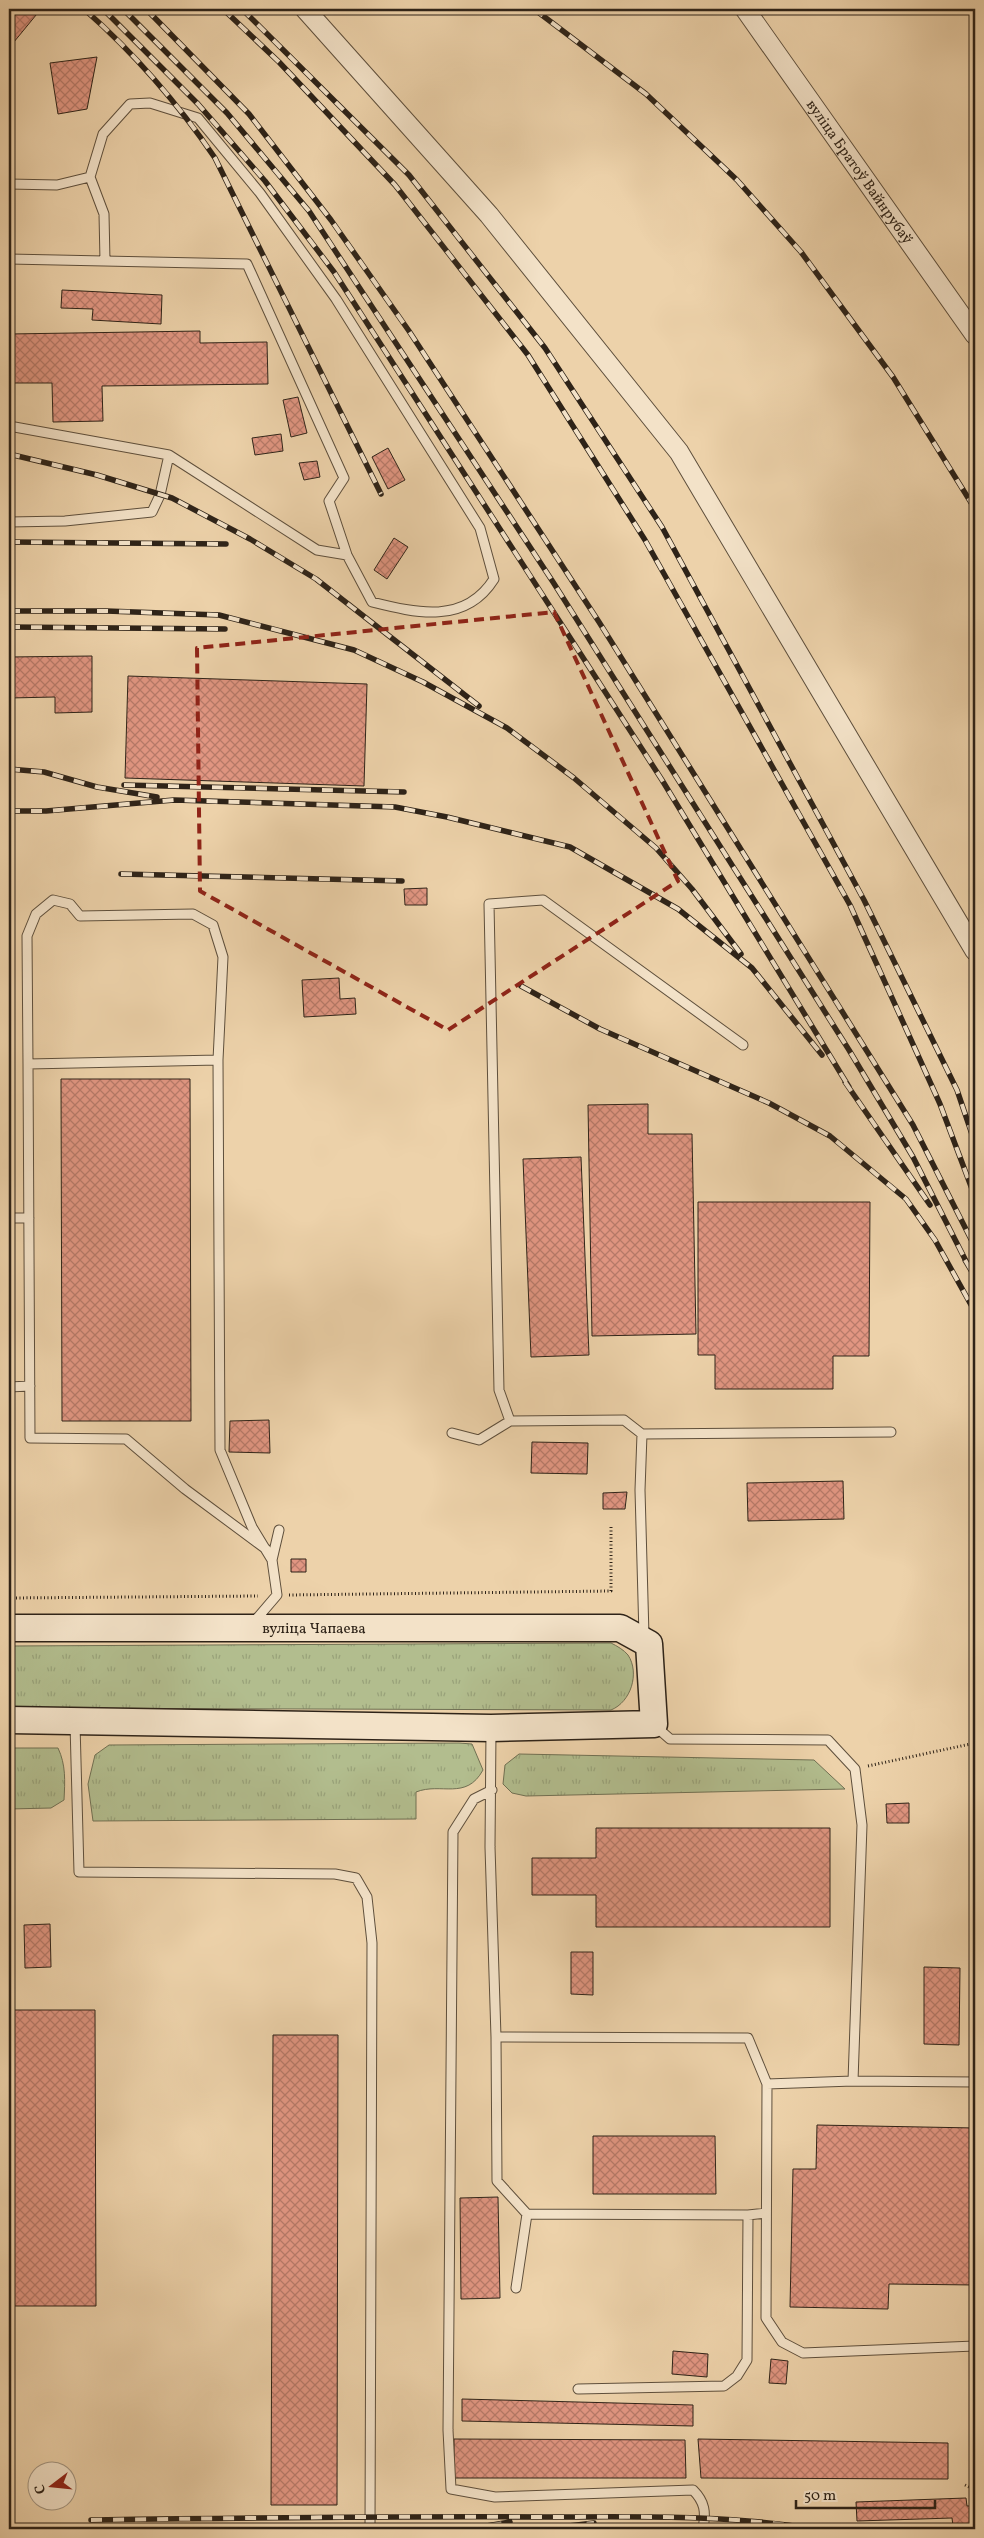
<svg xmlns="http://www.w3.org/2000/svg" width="984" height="2538" viewBox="0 0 984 2538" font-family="Vollkorn,serif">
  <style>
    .grass { fill: url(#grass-tufts); stroke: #707053 }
    .building { fill: url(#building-cross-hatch); stroke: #2e2318 }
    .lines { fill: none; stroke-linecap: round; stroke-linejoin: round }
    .lane-casing { stroke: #5e4f3c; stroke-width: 11 }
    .street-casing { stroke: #5e4f3c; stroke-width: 21 }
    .secondary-casing { stroke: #2e2318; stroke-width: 29 }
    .path { stroke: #2e2318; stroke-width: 3; stroke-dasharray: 1 2.5; stroke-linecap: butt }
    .lane { stroke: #f3e2c8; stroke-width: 9 }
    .street { stroke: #f3e2c8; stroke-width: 19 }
    .secondary { stroke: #f3e2c8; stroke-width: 26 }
    .rail-casing { stroke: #2e2318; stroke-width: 5.5 }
    .rail { stroke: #f3e2c8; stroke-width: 4; stroke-dasharray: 11; stroke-linecap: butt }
    .marked { fill: none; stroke: #8f2418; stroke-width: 4; stroke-dasharray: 10 6; stroke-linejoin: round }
    .labels { text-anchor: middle; stroke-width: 4; stroke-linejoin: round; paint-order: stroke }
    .street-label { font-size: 15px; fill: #2e2318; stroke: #f3e2c8 }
  </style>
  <defs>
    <pattern id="grass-tufts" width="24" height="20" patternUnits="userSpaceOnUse" patternTransform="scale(1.25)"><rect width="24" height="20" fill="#b2bd8e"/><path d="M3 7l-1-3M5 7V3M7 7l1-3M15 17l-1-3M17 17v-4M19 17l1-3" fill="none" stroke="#99a27a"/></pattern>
    <pattern id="building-cross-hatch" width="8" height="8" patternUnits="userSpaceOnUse" patternTransform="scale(1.25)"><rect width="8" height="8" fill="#e19682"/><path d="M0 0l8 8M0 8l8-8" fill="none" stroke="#b77a69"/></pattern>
  </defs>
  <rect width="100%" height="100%" fill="#edd2aa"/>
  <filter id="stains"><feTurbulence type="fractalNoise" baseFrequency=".004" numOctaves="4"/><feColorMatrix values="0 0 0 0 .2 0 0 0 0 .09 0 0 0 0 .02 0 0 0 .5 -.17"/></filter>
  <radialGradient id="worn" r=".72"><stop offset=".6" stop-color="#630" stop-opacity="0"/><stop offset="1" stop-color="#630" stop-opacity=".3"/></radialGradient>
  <path class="grass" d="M611,1643C617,1646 624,1650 628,1655C640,1673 631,1702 611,1710L9,1708V1646Z
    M459,1743L472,1744L483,1770C466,1801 441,1782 416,1792V1819L93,1821L88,1784L95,1755L109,1745Z
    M9,1748H58C66,1765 65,1781 64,1800L51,1808L9,1809Z
    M519,1754L814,1760L845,1789L526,1796L512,1793L503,1784L505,1765Z"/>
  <path class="building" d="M9,9H41L9,48Z
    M97,57L87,109L58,114L50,63Z
    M12,86L13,118H9V87Z
    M62,290L162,295L161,324L92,320L93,309L61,308Z
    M200,331V343L267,342L268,384L102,386L103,421L53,422L52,383H9V334Z
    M298,397L307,433L291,437L283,400Z
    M281,434L283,451L255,455L252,438Z
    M388,448L405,480L388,489L372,457Z
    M317,461L320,477L304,480L299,463Z
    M394,538L408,547L387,579L374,570Z
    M92,656V712L55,713V697L9,698V657Z
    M128,676L367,684L364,786L125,778Z
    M427,888V905H405L404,889Z
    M339,978L340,999L355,998L356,1014L304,1017L302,980Z
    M61,1079H190L191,1421H62Z
    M648,1104V1134H692L696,1334L592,1336L588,1105Z
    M581,1157L589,1355L531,1357L523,1159Z
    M698,1202H870L869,1356H833V1389H715V1355H698Z
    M269,1420L270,1453L229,1452L230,1421Z
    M532,1442L588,1443L587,1474L531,1473Z
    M843,1481L844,1519L748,1521L747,1483Z
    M627,1492L625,1509H603V1493Z
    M291,1559H306V1572H291Z
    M909,1803V1823H887L886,1804Z
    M596,1828H830V1927H596V1895H532V1858H596Z
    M50,1924L51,1967L25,1968L24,1925Z
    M571,1952H593V1995L571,1994Z
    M924,1967L960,1968L959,2045L924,2044Z
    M9,2010H95L96,2306H9Z
    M273,2035H338L337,2505H271Z
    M817,2125L975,2128V2285L889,2284L888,2309L790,2307L793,2169H816Z
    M593,2136H715L716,2194H593Z
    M498,2197L500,2298L461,2299L460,2198Z
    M673,2351L708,2354L707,2377L672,2374Z
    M771,2359L788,2361L786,2384L769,2383Z
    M462,2399L693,2405V2426L462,2421Z
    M454,2439L685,2440L686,2478H454Z
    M698,2439L948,2443V2479L701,2478Z
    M966,2498L967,2506H975V2529H966V2525L953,2526L952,2518L857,2521L856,2502Z"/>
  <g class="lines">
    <defs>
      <path id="lane" d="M9,184L57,185L90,177
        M9,259L247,264L344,478L329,501L347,555L372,602C416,613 465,625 494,579L480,528L336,299L260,193L198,118L150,103L130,104L103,134L90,177L104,214L105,261
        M9,426L169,455L160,495L152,512L65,521L9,522
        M169,455L317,550L347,555
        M28,1064L27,936L36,914L53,900L70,904L80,916L193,914L213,925L223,957L218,1060
        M9,1218H29
        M9,1387L30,1386
        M510,1421L499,1390L489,904L543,900L743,1045
        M452,1433L479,1440L510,1421L624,1420L642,1434
        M266,1549L185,1489L126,1439L30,1438L28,1064L218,1060L220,1450L252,1527L272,1560
        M253,1623L277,1595L272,1560L279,1530
        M644,1636L640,1490L642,1434L891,1432
        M75,1724L79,1872L335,1874L356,1878L367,1897L372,1943L370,2529
        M654,1725L670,1739L828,1740L855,1769L862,1825L853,2081
        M491,1731L490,1847L496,2037
        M492,1790L474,1799L453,1832L448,2430L451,2489L495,2497L693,2490C705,2502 706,2512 703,2529
        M975,2082L853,2081L767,2084L766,2318L782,2342L803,2353L975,2346
        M527,2214L497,2181L496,2037L748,2038L767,2084
        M516,2288L527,2214L748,2215L766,2213
        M578,2389L724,2386L737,2376L747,2360L748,2215"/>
      <g id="street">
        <path d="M305,9L489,215L679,452L975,951"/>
        <path id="s1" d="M745,9L975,335"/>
      </g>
      <g id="secondary">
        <path id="s2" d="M9,1628H620L649,1644L654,1724L491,1728L9,1720"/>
      </g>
    </defs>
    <use href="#lane" class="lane-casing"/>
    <use href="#street" class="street-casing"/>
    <use href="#secondary" class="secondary-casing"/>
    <path class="path" d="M289,1595L611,1591V1527
      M9,1598L258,1596
      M868,1766L975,1743
      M965,2485L975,2490"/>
    <use href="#lane" class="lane"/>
    <use href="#street" class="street"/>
    <use href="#secondary" class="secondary"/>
    <defs>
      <path id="rail" d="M84,9C134,53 177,102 215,158L381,494
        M103,9L198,104L265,181L334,272L662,780L849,1087
        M123,9L227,113L309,211L553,582L849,1050L913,1157L968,1265
        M146,9L249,114L331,220L409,331L599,622L913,1125L975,1247
        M223,9L279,62L395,185L528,355L645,540L850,905L940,1104L975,1197
        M242,9L409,175L545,348L662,527L864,900L957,1090L975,1143
        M534,9L646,94L737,180L801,252L893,377L975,509
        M9,454L97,475L172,498L250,539L316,579L479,706
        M9,542L226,544
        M9,611H106L219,615L354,650L423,682L507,728L574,778L656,848L692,889L741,954
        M9,627L225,629
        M9,769L44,772L97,787L157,797
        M124,785L404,792
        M9,811H46L174,800L395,807L447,817L570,847L678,909L752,968L822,1055
        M121,874L402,881
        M521,986L600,1029L769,1103L830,1136L906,1199L935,1240L975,1312
        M845,1082L930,1205
        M965,1260L975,1277
        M91,2520C242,2518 392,2516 542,2517C633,2517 725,2514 814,2529
        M469,2529L510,2522
        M543,2529L594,2523"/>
    </defs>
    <use href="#rail" class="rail-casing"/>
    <use href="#rail" class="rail"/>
  </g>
  <path class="marked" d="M554,612L678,881L448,1030L200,891L197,648Z"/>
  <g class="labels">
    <g class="street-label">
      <text dy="5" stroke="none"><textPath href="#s1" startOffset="199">вуліца Братоў Вайнрубаў</textPath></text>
      <text dy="5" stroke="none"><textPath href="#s2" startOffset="305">вуліца Чапаева</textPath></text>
    </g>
  </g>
  <rect width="984" height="2538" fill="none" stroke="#edd2aa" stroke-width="30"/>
  <rect x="10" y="10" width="964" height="2518" fill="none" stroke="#2e2318" stroke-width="2.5"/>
  <rect x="15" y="15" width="954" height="2508" fill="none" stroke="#2e2318"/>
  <g transform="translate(52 2486) rotate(254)"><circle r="24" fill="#f3e2c8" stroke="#a49682"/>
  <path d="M0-4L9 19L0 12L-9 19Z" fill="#8f2418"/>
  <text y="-8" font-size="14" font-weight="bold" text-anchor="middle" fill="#2e2318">С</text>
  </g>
  <path d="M796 2500v8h139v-8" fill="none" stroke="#2e2318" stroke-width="2.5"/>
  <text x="804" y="2500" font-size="15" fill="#2e2318" stroke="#f3e2c8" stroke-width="4" paint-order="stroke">50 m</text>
  <rect width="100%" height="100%" filter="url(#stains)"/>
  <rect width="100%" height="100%" fill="url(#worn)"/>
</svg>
